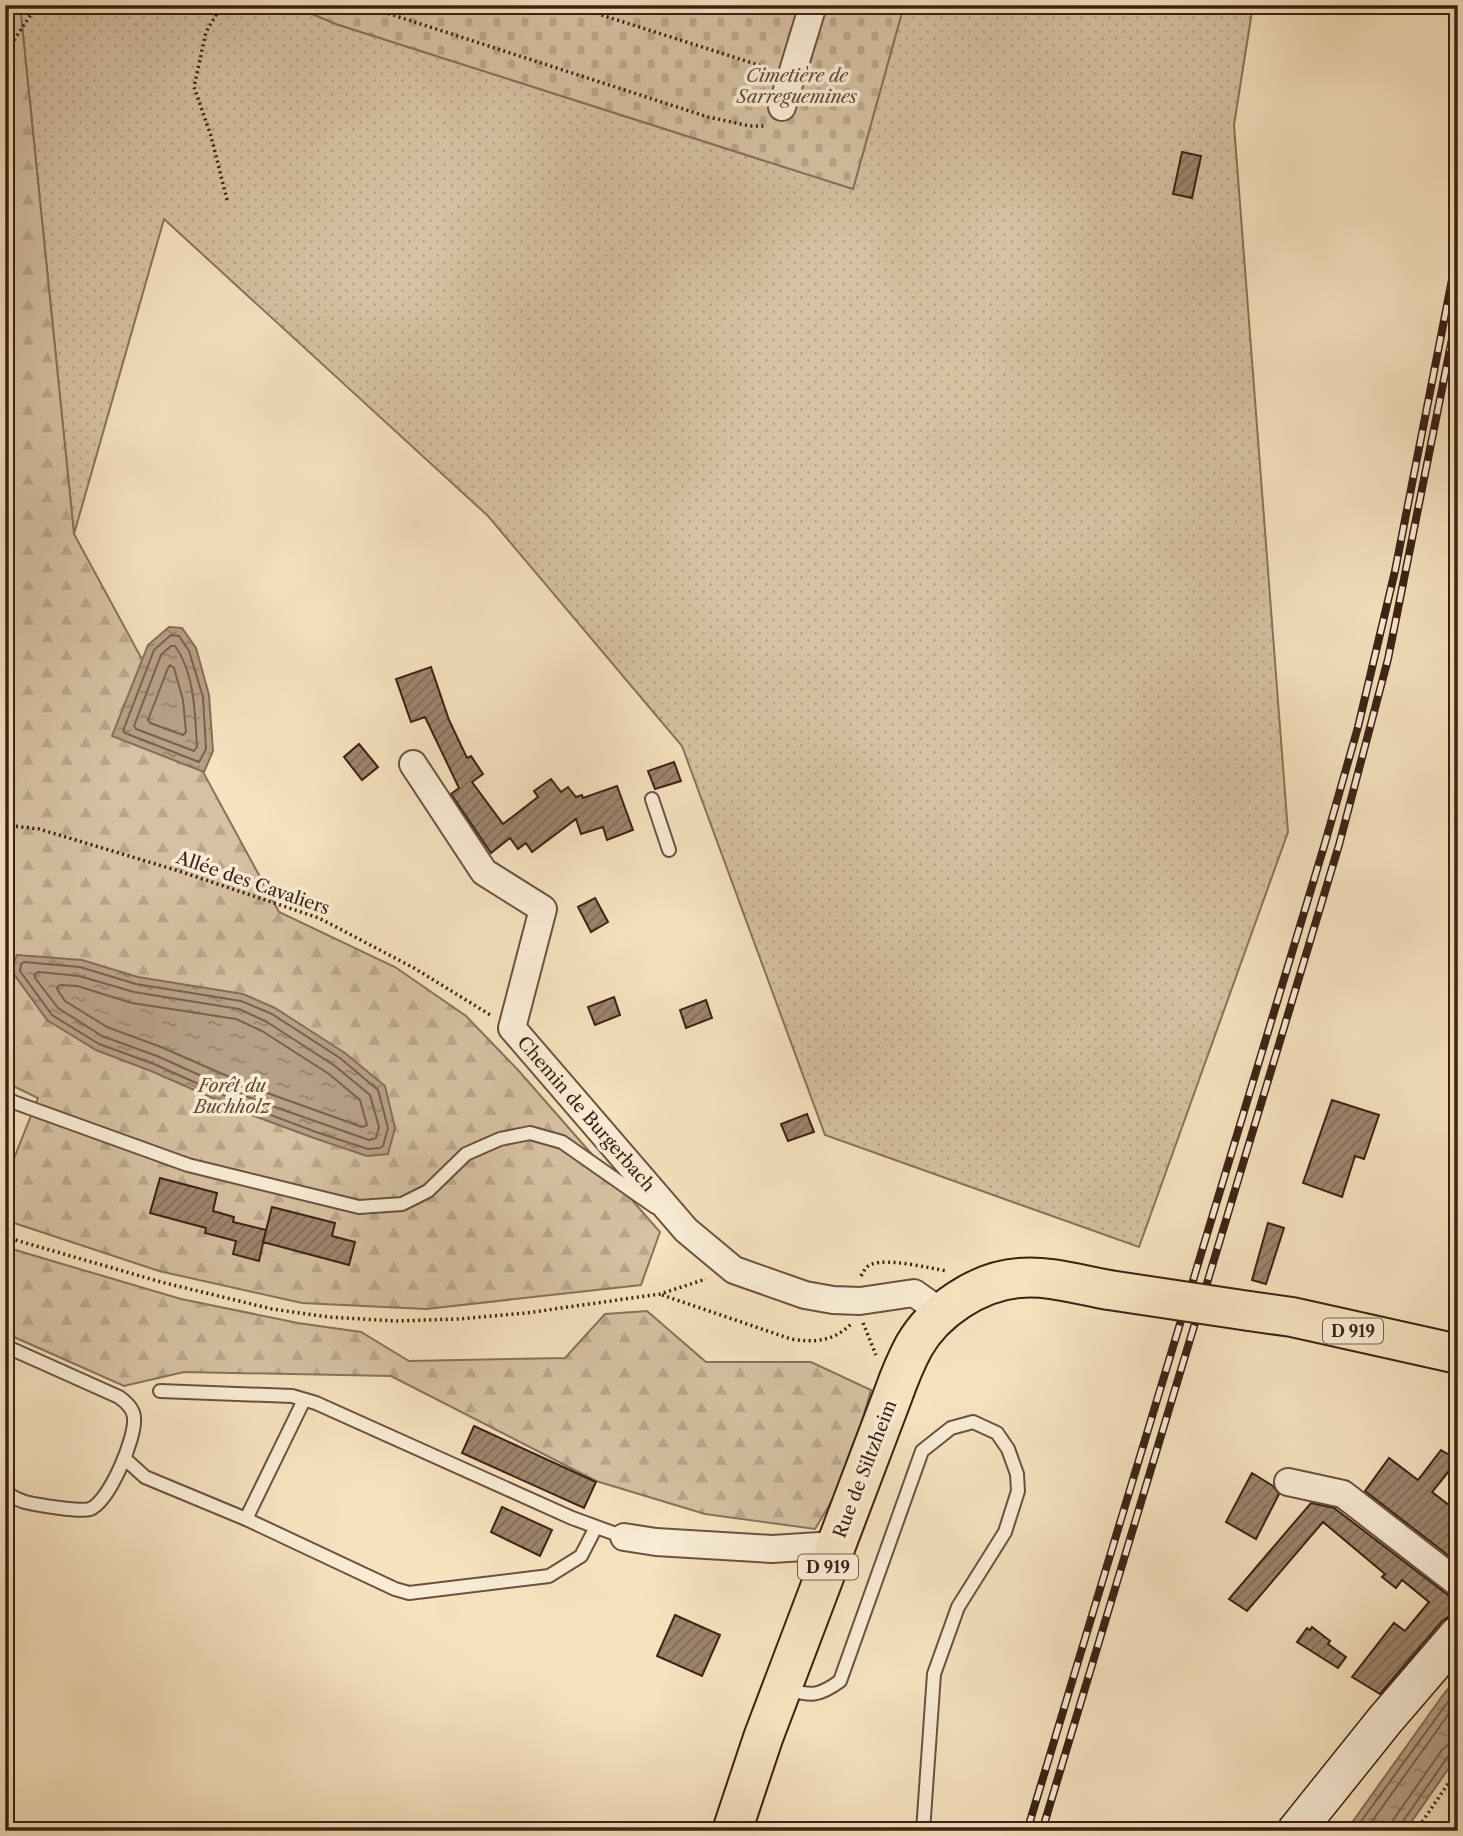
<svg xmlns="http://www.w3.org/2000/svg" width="1463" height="1836" viewBox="0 0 1463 1836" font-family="'Libre Caslon Text',serif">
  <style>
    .grass { fill: url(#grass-dots); stroke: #89715c; stroke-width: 2 }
    .forest { fill: url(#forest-firs); stroke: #89715c; stroke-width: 2 }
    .cemetery { fill: url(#cemetery-stones); stroke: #89715c; stroke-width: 2 }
    .water { fill: url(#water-ripples); stroke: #866d58; stroke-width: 2 }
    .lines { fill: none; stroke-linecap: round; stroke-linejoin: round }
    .shore { stroke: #7a604d; stroke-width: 2 }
    .building { fill: url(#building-hatch); stroke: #3c2115; stroke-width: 2 }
    .lane-casing { stroke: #6a5140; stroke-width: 16 }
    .street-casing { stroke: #6a5140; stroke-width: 30 }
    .secondary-casing { stroke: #3c2115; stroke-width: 40 }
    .primary-casing { stroke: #3c2115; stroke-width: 42 }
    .path { stroke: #3c2115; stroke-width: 3.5; stroke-dasharray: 2 3.5; stroke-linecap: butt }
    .lane { stroke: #f9ecd5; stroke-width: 12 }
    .street { stroke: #f9ecd5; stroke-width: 26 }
    .secondary { stroke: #f9ecd5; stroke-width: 37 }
    .primary { stroke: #f6e2bf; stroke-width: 38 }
    .rail-casing { stroke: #3c2115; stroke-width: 8 }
    .rail { stroke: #f9ecd5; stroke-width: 5; stroke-dasharray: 16; stroke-linecap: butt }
    .primary-bridge-casing { stroke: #3c2115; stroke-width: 42; stroke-linecap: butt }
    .primary-bridge { stroke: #f6e2bf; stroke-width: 38 }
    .labels { text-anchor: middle; stroke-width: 7; stroke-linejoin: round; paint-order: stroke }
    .shield { fill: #f9ecd5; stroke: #755e4f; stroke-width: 2 }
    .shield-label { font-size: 16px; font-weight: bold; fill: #3c2115 }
    .park-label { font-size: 18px; font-style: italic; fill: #624938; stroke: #f9ecd5 }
    .street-label { font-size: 18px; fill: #3c2115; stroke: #f9ecd5 }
  </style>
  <defs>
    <pattern id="grass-dots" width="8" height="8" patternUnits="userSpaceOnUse" patternTransform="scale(1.75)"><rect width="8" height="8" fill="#d6c1a2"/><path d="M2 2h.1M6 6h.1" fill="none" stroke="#b9a68b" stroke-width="1.8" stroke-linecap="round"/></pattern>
    <pattern id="forest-firs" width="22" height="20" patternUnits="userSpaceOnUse" patternTransform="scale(1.75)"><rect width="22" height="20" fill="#d6c1a2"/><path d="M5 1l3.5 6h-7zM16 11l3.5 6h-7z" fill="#b9a68b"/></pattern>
    <pattern id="cemetery-stones" width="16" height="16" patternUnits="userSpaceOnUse" patternTransform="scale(1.75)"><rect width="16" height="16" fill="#d6c1a2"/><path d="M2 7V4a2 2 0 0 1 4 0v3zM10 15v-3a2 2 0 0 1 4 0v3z" fill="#b9a68b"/></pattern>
    <pattern id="water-ripples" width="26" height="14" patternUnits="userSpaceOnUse" patternTransform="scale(1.75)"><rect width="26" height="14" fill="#b7a085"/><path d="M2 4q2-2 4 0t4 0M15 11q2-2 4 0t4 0" fill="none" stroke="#96826c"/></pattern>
    <pattern id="building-hatch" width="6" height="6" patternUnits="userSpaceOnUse" patternTransform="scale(1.75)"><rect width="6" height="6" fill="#9d856d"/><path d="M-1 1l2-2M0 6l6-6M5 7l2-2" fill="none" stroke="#816c58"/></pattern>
  </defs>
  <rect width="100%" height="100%" fill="#f6e2bf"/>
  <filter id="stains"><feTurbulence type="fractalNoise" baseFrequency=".00286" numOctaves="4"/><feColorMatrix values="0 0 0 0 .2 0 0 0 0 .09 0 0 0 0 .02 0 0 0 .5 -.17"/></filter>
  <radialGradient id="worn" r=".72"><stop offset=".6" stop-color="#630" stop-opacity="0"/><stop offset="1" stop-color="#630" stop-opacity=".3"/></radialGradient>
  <path class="grass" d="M20,5H302L336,24L853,189L904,5H1253L1234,125L1288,832L1139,1247L825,1135L682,746L488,516L164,219L74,534Z"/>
  <path class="forest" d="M5,5H20L74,534L279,912L395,967L466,1016L518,1070L660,1232L641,1285L426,1309L302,1303L159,1271L5,1220V1181L38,1098L5,1082Z
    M5,1247L181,1299L298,1323L361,1332L409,1361L565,1358L605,1314L647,1311L706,1362H811L871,1390L845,1479L815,1529L705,1514L596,1481L391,1376L184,1372L124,1386L5,1333Z"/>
  <path class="cemetery" d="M290,5H904L853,189L336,24Z"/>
  <path class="water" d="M169,627L182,628L196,648L209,695L213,751L204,772L112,736L148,645Z
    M17,955L82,960L138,977L243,994L275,1008L345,1053L385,1086L395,1128L388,1154L367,1156L314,1138L249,1114L151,1071L96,1050L47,1020L11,970Z
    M1458,1677V1755L1405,1831H1346L1443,1695Z"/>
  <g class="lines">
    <path class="shore" d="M171,635L179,636L189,651L203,697L206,749L199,762L125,733L123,731L154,650Z
      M171,646H175C195,673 195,716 197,747L194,751L136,729L134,726L161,655Z
      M170,665L174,668L183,700L186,732L183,735L150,723L148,720L168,668Z
      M24,962L80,967L136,984L241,1001L272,1014L340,1058L378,1090L388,1128L383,1146L380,1148L368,1149L316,1132L252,1108L154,1064L99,1044L52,1015L20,971L21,964Z
      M39,972L79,976L134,992L239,1009L267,1022L335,1066L370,1095L379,1127L376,1138L369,1140L255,1100L157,1056L102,1036L58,1008L35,978V974Z
      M61,985L77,986L132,1003L236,1019L262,1031L329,1074L360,1100L367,1125L362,1127L259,1090L161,1047L107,1027L65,1001L57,989L58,986Z
      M1354,1831L1458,1688
      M1365,1831L1458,1701
      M1391,1831L1393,1820L1442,1750L1449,1744L1458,1743
      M1400,1831L1401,1824L1449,1755L1453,1752H1458"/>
  </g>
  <path class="building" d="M1182,152L1201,156L1192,198L1173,194Z
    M431,667L449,720L467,758L471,756L483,774L472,782L503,824L538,797L534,791L551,779L561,792L568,787L576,797L582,795L583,798L617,786L633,830L607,840L603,827L581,834L576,819L532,852L526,843L518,849L510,838L491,853L451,794L459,788L425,717L411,722L396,679Z
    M359,744L378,767L362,780L344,757Z
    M674,762L681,781L655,789L648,771Z
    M595,898L608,922L591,932L578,907Z
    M614,997L620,1015L595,1025L588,1007Z
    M706,1000L712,1018L686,1028L680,1010Z
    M1332,1100L1379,1115L1364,1159L1355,1156L1342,1197L1303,1183Z
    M807,1114L814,1132L788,1141L781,1124Z
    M160,1178L217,1193L213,1211L234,1217L233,1222L266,1230L259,1261L233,1254L236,1241L205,1233L206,1228L150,1213Z
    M272,1207L335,1223L332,1236L355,1242L349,1265L263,1242Z
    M1268,1223L1284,1228L1266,1284L1252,1280Z
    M474,1426L596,1482L584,1508L462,1453Z
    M1441,1450L1458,1460L1432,1492L1458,1512V1563L1365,1491L1389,1458L1418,1480Z
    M1252,1473L1273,1486L1279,1494L1256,1539L1226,1522Z
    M1311,1503L1334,1508L1448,1595L1458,1598V1607L1451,1615L1442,1621L1380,1694L1352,1677L1394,1623L1405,1631L1429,1602L1402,1580L1396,1588L1382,1577L1385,1574L1323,1522L1247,1611L1229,1599Z
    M502,1507L552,1530L540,1556L491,1532Z
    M675,1615L720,1635L702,1676L657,1656Z
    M1312,1627L1330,1641L1328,1644L1346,1657L1338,1668L1297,1642L1307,1628L1310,1630Z"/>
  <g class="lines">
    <defs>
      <path id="lane" d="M652,799L669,850
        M5,1099L188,1165L359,1207L402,1204L428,1191L466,1154L500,1139L530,1133L562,1142L655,1207
        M5,1346L119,1397C126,1402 134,1409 134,1418C136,1438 109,1502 90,1509C80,1512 37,1505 25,1502C18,1500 12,1496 5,1493
        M160,1391L292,1396L316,1403L572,1518L624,1537
        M124,1458L145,1477L246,1519L395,1589L409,1593L549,1576L581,1556L596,1527
        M246,1519L304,1400
        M786,1689C811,1696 818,1697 840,1681L922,1451L951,1428L973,1422L997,1433L1008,1449L1017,1474L1018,1491L1005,1532L958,1607L934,1674L923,1831"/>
      <path id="street" d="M782,107L813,5
        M413,764L484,872L543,909L512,1028L686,1230L734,1270L805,1295L833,1300L860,1301L914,1293L941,1312
        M1288,1482L1343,1494L1458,1583
        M624,1537L656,1542L772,1549L836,1545"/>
      <path id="secondary" d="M1296,1831L1385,1720L1458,1635"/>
      <path id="primary" d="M1249,1311L1292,1317L1458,1354
        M732,1831L763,1738L893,1395C899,1378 906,1361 914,1346C934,1311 978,1281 1019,1278C1048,1275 1080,1285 1109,1290"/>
    </defs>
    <use href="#lane" class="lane-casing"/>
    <use href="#street" class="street-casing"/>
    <use href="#secondary" class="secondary-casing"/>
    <use href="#primary" class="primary-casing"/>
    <path class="path" d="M222,5L206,32L194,87L211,136L227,200
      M362,5L708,117L750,126H767
      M570,5L768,68
      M5,54L37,5
      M5,825L39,829L179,871L319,918L414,968L492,1016
      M5,1237L161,1282L272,1309L328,1317L396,1321L458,1319L526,1313L660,1294L706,1279
      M861,1276C864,1271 866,1266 872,1264C888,1258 929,1268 947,1271
      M662,1295L791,1339C815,1343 834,1341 851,1324
      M863,1323L876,1355
      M1416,1831L1458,1769"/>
    <use href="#lane" class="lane"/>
    <use href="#street" class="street"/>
    <use href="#secondary" class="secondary"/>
    <use href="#primary" class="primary"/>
    <defs>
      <path id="rail" d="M1027,1831L1325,843L1358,727L1395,571L1458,249
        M1042,1831L1339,845L1388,659L1458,309"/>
    </defs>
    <use href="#rail" class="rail-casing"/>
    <use href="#rail" class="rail"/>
    <defs>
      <path id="primary-bridge" d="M1109,1290L1249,1311"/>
    </defs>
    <use href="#primary-bridge" class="primary-bridge-casing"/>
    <use href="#primary-bridge" class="primary-bridge"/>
  </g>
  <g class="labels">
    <g class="shield">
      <rect x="1323" y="1318.5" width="60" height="25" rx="5"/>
      <rect x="798" y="1554.5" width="60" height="25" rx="5"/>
    </g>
    <g class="shield-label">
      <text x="1353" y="1337">D 919</text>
      <text x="828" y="1573">D 919</text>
    </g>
    <g class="park-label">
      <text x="797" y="82">Cimetière de<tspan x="797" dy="21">Sarreguemines</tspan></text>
      <text x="232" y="1092">Forêt du<tspan x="232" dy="21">Buchholz</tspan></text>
    </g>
    <g class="street-label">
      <text transform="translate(253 883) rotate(19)" y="6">Allée des Cavaliers</text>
      <text transform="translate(586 1114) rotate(49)" y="6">Chemin de Burgerbach</text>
      <text transform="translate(865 1469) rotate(-69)" y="6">Rue de Siltzheim</text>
    </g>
  </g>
  <rect width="1463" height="1836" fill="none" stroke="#f6e2bf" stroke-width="28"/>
  <rect x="7" y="7" width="1449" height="1822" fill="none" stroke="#3c2115" stroke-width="3.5"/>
  <rect x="14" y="14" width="1435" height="1808" fill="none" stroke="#3c2115" stroke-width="2"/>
  <rect width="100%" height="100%" filter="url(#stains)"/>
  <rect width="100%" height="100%" fill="url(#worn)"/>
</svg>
